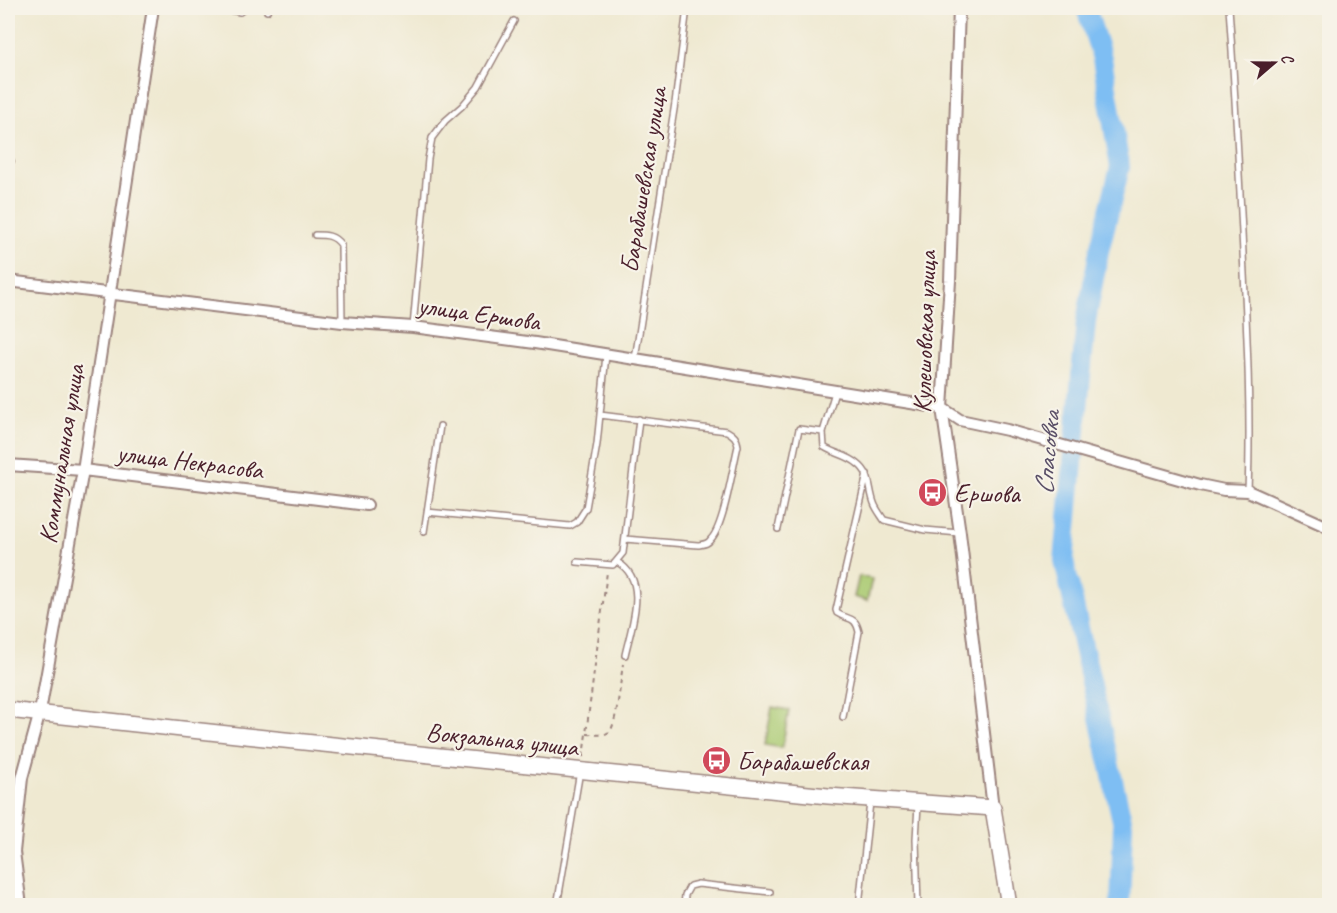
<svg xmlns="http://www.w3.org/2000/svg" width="1337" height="913" viewBox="0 0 1337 913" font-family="Caveat,sans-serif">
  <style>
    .green { fill: #aaca72; stroke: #7a744e; stroke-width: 1.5 }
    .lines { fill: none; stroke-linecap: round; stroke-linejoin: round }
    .river { stroke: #7ebef3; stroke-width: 20 }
    .lane-casing { stroke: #9c847e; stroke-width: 8 }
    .street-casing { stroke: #9c847e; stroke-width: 14 }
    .primary-casing { stroke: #9c847e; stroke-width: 18 }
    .path { stroke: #9c847e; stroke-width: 2; stroke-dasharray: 4.5 4.5; stroke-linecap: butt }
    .lane { stroke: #fff; stroke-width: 5 }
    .street { stroke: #fff; stroke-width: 10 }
    .primary { stroke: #fff; stroke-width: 15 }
    .labels { text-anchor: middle; stroke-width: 4.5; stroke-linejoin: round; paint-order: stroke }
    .street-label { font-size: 26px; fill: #4a1f2b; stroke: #f7f3e8 }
    .poi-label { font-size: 26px; fill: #4a1f2b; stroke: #f7f3e8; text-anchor: start }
    .water-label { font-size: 27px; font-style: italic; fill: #5a4f67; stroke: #f7f3e8 }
  </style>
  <rect width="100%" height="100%" fill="#f7f3e8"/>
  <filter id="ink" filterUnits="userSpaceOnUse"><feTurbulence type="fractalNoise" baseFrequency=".0167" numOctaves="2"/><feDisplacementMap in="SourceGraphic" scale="12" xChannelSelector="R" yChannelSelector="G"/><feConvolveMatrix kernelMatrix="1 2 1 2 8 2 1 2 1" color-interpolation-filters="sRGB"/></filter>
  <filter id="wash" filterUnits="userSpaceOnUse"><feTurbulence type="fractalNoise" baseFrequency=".008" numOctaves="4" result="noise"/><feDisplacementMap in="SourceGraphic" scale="24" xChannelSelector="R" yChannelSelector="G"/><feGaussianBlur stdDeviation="1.35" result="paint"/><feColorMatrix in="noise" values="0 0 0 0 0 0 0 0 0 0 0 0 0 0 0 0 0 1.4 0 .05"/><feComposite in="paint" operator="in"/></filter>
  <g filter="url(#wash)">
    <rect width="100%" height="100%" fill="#efe9d1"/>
    <path class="green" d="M859,576L872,579L867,601L854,597Z
      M772,707L789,710L782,748L765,745Z"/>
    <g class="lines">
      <path class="river" d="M1086,8L1102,58L1120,167L1099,251L1086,321L1064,561L1123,825L1120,906"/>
    </g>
  </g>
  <g filter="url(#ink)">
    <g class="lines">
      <defs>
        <path id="lane" d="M220,8L240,12L245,8
          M1229,8C1235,89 1239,171 1243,253C1247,333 1251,411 1248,491
          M267,11L268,8
          M8,163L11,161
          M315,235C326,235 334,235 341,245L342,322
          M413,327L428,159L432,138L445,121L462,106L478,87L514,21
          M635,359L675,103L687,8
          M835,392L823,432L824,447C835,454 848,455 858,464C871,473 869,490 874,503C876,509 881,515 884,520L925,530L959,533
          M600,415L727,431C734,435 737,438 738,446C733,466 724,526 711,539C708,544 704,544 698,545L625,539
          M427,512L570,526L577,522L586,508L597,444L606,355
          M778,529L799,429L823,432
          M424,532L440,426
          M577,562L613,565L623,553L639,419
          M617,562C650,580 631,627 625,655
          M843,717L859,632C855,615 849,621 837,613L836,610L867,474
          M8,904L14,906
          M557,906L580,771
          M684,906L685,895L690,886L698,884L770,892
          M859,906L870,802
          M918,906L916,839L918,805"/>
        <path id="street" d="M959,8L950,281L942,408L960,533L993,808
          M8,281L342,322L413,327L535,343L942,408L960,420L1007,430L1200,485L1224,490L1248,491L1330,528
          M8,465L83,470L367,505
          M21,906L14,852L22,778L40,712L83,470L153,8"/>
        <path id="primary" d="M8,710L246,736L828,796L993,808L1009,906"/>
      </defs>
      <use href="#lane" class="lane-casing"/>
      <use href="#street" class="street-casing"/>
      <use href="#primary" class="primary-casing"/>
      <path class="path" d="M587,734C594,734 605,737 610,731C617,723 621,676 623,664
        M583,757L607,572"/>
      <use href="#lane" class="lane"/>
      <use href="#street" class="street"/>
      <use href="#primary" class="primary"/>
    </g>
  </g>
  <defs>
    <symbol id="bus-disc" viewBox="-11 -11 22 22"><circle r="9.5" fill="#d1495b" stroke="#f7f3e8"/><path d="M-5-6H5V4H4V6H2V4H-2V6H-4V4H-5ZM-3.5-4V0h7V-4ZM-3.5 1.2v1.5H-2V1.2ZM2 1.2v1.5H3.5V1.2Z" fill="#fff"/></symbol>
  </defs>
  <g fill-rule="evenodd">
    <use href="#bus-disc" x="916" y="476" width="33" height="33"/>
    <use href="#bus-disc" x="700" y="744" width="33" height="33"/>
  </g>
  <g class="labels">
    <g class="street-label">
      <text transform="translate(643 180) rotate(-81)" y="9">Барабашевская улица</text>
      <text transform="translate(479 313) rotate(8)" y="9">улица Ершова</text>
      <text transform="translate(924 332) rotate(-88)" y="9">Кулешовская улица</text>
      <text transform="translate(61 454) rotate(-81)" y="9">Коммунальная улица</text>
      <text transform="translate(190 461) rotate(7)" y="9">улица Некрасова</text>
      <text transform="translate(502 739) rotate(6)" y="9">Вокзальная улица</text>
    </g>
    <g class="poi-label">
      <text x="954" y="502">Ершова</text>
      <text x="737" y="770">Барабашевская</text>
    </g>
    <g class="water-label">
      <text transform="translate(1047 453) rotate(-85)" y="9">Спасовка</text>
    </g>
  </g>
  <rect width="1337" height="913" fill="none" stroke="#f7f3e8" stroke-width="30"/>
  <g transform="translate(1274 63) rotate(70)" stroke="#f7f3e8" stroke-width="4.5" paint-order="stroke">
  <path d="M0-4.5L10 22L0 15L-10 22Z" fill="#4a1f2b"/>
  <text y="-9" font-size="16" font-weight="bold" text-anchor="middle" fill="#4a1f2b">С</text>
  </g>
</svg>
